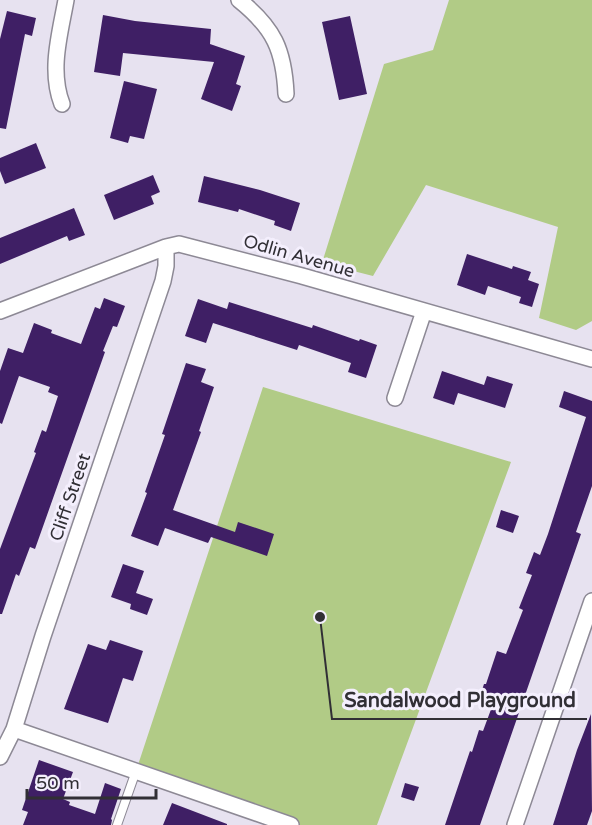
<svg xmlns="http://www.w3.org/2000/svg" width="592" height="825" viewBox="0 0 592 825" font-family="'Varela Round',sans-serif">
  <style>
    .green { fill: #b1cb86 }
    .building { fill: #3f1f65 }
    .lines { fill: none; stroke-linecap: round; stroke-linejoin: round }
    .service-casing { stroke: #8d8995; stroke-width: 10 }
    .minor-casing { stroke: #8d8995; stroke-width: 18 }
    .service { stroke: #fff; stroke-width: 8 }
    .minor { stroke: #fff; stroke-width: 15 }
    .labels { text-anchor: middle; stroke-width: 6; stroke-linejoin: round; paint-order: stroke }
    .street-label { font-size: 18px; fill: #312f35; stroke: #f4effd }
    .leader { fill: none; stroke: #312f35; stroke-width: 2 }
    .callout-dot { fill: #312f35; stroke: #f4effd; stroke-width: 2 }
    .callout-label { font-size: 20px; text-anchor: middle; font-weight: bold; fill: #312f35; stroke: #f4effd; stroke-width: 6; stroke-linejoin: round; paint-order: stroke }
  </style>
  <rect width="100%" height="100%" fill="#e7e2f0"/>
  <path class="green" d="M449,0H592V321L576,330L539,318L558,227L426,185L373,276L322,263L384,64L433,50Z
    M263,387L511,462L377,825H291L136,771Z"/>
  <path class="building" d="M7,11L36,18L32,36L25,34L6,129L0,128V39Z
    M103,15L135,21L211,29L210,44L245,56L236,84L241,86L232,111L201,99L214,62L123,53L120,76L94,72Z
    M350,16L367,94L339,100L322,22Z
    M124,81L157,89L144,139L130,136L128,143L110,138Z
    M36,143L46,168L5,184L0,171V158Z
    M153,175L160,192L151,196L154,204L114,220L104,195Z
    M204,176L260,190L300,203L291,231L274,225L275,221L239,209L238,212L198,202Z
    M74,208L85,235L69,241L67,236L0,264V238Z
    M467,254L512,269L513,266L531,272L528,280L539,284L532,307L519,303L521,297L488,286L485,295L457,285Z
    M104,298L125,306L117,327L113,326L103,351L105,352L35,549L30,547L19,576L16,574L2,614H0V549L36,453L34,452L42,430L46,432L58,396L48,392L50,387L19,376L2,424L0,423V371L8,348L23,353L34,323L52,330L51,333L81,344L95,307L100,309Z
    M198,299L227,309L229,302L312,328L313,325L359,341L360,339L377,345L366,378L348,372L351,363L299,345L297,350L213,323L206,343L185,336Z
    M186,363L206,369L201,382L214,387L199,431L201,432L173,510L235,532L238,522L274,534L267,556L211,537L208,543L165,528L158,546L131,536L147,493L145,492L165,435L162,434Z
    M442,371L484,385L487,376L513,384L505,408L458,393L454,405L433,398Z
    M564,391L592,401V486L576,532L581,534L480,825H445L470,751L472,752L479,730L483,731L493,704L479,699L484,684H486L497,651L506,654L523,610L519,608L532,575L526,573L534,552L540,555L548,534L586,417L559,407Z
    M501,510L519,516L513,533L496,527Z
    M123,564L144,571L136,593L153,599L147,615L130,609L131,604L111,597Z
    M110,640L143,651L133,681L123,678L108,723L64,709L88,644L106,650Z
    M591,714L592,811L587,825H553L577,750Z
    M39,760L73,772L63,799L70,802L69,805L95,814L105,783L121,789L111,819L112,820L111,825H23L28,812L22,810Z
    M405,783L419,787L414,801L401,797Z
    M172,803L227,824V825H163Z"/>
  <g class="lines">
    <defs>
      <path id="service" d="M117,825L136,771"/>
      <path id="minor" d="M239,0C274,28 284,50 286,94
        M62,104C49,70 60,34 66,0
        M0,311L166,247L179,244L302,276L592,359
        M395,398L424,311
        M14,729L291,825
        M0,757L14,729L43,636L163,281L166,266V247
        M515,825L592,601"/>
    </defs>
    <use href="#service" class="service-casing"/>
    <use href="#minor" class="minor-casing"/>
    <use href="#service" class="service"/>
    <use href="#minor" class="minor"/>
  </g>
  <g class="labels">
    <g class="street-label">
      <text transform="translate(299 256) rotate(16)" y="6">Odlin Avenue</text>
      <text transform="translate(70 497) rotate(-71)" y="6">Cliff Street</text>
    </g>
  </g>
  <path class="leader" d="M320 617L332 719H587"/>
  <circle class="callout-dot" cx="320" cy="617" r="6"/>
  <g class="callout-label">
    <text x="460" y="707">Sandalwood Playground</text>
  </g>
  <path d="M27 789v9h129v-9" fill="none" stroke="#312f35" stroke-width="3"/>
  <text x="36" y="789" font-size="18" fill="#312f35" stroke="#f4effd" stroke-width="4.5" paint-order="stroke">50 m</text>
</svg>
